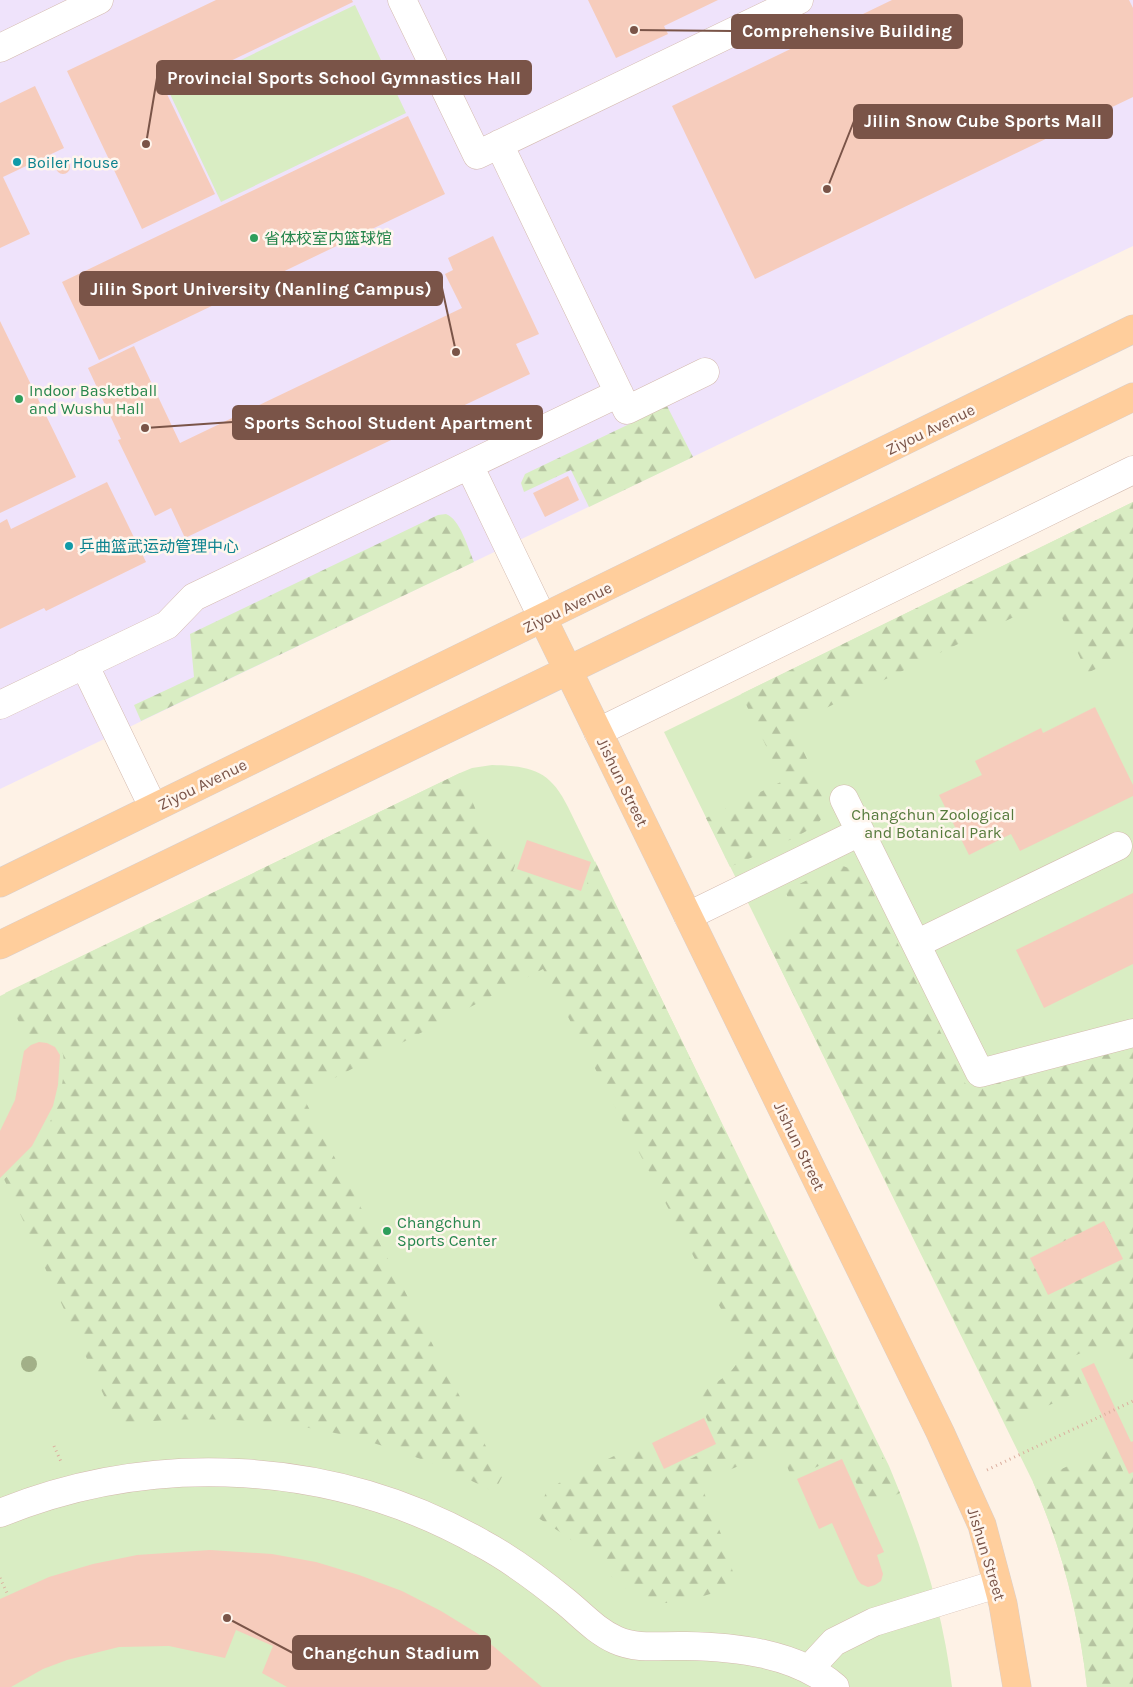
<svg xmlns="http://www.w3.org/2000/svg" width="1133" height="1687" viewBox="0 0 1133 1687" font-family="Karla,'Noto Sans SC',sans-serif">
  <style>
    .education { fill: #efe3fb }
    .green { fill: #d9edc3 }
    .forest { fill: url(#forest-firs) }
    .building { fill: #f6ccbc }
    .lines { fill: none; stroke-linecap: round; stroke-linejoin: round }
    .minor-casing { stroke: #d4baae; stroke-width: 29 }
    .major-casing { stroke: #dacfcc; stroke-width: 29 }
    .path { stroke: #dbae9e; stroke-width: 3; stroke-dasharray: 1 4; stroke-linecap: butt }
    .minor { stroke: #fff; stroke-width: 28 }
    .major { stroke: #ffce9c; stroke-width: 28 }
    .tree { fill: #a2b088 }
    .culture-dot { fill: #0f9aa8; stroke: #fff6ee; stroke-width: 2 }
    .leisure-dot { fill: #2e9e5b; stroke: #fff6ee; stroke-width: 2 }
    .labels { text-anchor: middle; stroke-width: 5; stroke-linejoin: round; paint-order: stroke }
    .culture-label { font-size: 16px; fill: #0d838f; stroke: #fff6ee; text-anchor: start }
    .leisure-label { font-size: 16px; fill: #27864d; stroke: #fff6ee; text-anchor: start }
    .street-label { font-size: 16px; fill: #7a5448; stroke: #fff6ee }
    .park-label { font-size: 16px; fill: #567a3c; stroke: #fff6ee }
    .leader { fill: none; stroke: #7a5448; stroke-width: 2 }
    .callout-dot { fill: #7a5448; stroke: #fff6ee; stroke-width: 2 }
    .callout { fill: #7a5448; stroke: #7a5448; stroke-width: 2 }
    .callout-label { font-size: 18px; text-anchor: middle; font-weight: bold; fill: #fff }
  </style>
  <defs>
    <pattern id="forest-firs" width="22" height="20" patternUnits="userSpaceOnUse" patternTransform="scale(1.25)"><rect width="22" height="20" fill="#d9edc3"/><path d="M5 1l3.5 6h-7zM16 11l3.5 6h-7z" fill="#b5c3a0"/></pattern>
  </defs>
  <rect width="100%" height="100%" fill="#fef2e6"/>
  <path class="education" d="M0,0H1133V246L0,789Z"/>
  <path class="green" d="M355,5L406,113L221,202L170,94Z
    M1133,502V1687H1087C1079,1615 1062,1548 1033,1482L664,732Z
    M492,765C531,766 550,770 568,807L889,1466C919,1538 943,1609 952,1687H0V996L460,773L472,768Z"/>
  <path class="forest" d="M667,406L693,457L589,507L571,470L524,492L521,483L525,474Z
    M1133,502V652L1087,673L1053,598L791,725L826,799C826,808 825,815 819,822C805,836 751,857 730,867L706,818L783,781L741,694Z
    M446,514C460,519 468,548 474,562L141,721L134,705L194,677L190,634L438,515Z
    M460,773L487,836L496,846L518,856L513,871L583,895L595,861L900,1493L868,1508L843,1455L792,1478L779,1448L700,1483L721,1534L737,1585C714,1592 687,1604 663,1603C627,1602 607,1568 582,1548C567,1536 551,1526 535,1516L546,1493L559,1483L614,1456L631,1451H652L663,1472L719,1445L697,1398L698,1393C720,1380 733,1376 743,1351L543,969L302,1095L502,1477L494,1492C369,1428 257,1409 117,1424L4,1179C22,1165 35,1150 46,1130C60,1106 86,1020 28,1041L5,993Z
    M843,866L860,872L867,880L969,1091L1133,1043V1362C1101,1346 1104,1342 1070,1358L1084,1389L1006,1425L767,941L800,925L785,891L834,867Z
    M1112,1446L1127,1480L1133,1477V1687H1087C1079,1615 1062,1548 1033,1482Z"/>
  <path class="building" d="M216,0H352L353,2L166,92L215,194L142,229L67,71Z
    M588,0H718L664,26L668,34L616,58Z
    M892,0H1129L1133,8V97L755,279L672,106Z
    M35,86L64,148L3,177L30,234L0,248V103Z
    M408,116L445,194L99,360L62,282Z
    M56 167a7 7 0 1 1 14 0a7 7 0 1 1-14 0Z
    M493,236L539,334L516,344L530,374L185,538L171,508L155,516L118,440L121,439L88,368L134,346L180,443L462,308L445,274L453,270L448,258Z
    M0,321L76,477L0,513Z
    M568,476L579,500L545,517L533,493Z
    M107,482L146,562L46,611L44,608L0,629V523L7,519L11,529Z
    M1095,707L1133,785V796L1020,851L1011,834L969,855L939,795L982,775L975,761L1041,728L1043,733Z
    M527,840L591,862L581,891L517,869Z
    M1133,893V964L1044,1008L1016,950Z
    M39,1042L47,1043L55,1047L60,1055L58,1085L53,1106L32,1146L0,1178V1131L15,1100L24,1051L31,1045Z
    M1104,1221L1123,1259L1048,1295L1030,1258Z
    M1094,1363L1131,1442L1133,1441V1472L1129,1474L1081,1369Z
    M704,1418L716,1444L664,1469L652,1443Z
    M842,1459L884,1552L877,1555L883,1574L881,1581L875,1585L868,1587L861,1584L857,1579L832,1523L819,1529L797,1479Z
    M210,1550L272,1554L316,1562L359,1575L402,1591L441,1611L480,1635L542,1687H287L262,1673L273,1646L236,1630L225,1658L169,1646L119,1647L67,1660L43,1669L11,1687H0V1599L49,1577L93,1564L137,1555Z"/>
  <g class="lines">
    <defs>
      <path id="minor" d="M402,0L477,155L799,0
        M0,48L99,0
        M499,144L627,410L705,372
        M469,465L543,619
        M84,664L153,807
        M0,705L167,625L194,597L619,393
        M598,732L1133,470
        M844,799L980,1073L1133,1033
        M688,916L860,832
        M916,944L1118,846
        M0,1513C155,1450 335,1460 481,1543C511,1559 539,1580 566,1602C582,1615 596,1631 616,1640C638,1650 662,1645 686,1646C736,1647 796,1653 835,1687
        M809,1669L834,1642L874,1622L997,1584"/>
      <path id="major" d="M543,619L940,1432L982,1525L1003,1604L1017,1687
        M0,883L1133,329
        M0,945L1133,397"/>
    </defs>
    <use href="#minor" class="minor-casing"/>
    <use href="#major" class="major-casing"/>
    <path class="path" d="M54,1446L62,1464
      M987,1470L1133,1401
      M0,1578L8,1595"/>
    <use href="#minor" class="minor"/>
    <use href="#major" class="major"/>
  </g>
  <circle class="tree" cx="29" cy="1364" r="8"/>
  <g class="culture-dot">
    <circle cx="17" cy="162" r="5"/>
    <circle cx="69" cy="546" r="5"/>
  </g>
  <g class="leisure-dot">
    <circle cx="254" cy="238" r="5"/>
    <circle cx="19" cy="399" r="5"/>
    <circle cx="387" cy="1231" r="5"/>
  </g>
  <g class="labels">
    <g class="culture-label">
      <text x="27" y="168">Boiler House</text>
      <text x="79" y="552">乒曲篮武运动管理中心</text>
    </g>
    <g class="leisure-label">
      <text x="264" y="244">省体校室内篮球馆</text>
      <text x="29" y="396">Indoor Basketball<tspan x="29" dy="18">and Wushu Hall</tspan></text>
      <text x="397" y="1228">Changchun<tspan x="397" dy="18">Sports Center</tspan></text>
    </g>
    <g class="street-label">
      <text transform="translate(930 429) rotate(-26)" y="6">Ziyou Avenue</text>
      <text transform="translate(567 607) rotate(-26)" y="6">Ziyou Avenue</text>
      <text transform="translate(623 782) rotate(64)" y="6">Jishun Street</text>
      <text transform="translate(202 784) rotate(-26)" y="6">Ziyou Avenue</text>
      <text transform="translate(800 1146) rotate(64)" y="6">Jishun Street</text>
      <text transform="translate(987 1554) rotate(73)" y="6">Jishun Street</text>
    </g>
    <g class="park-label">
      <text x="933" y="820">Changchun Zoological<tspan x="933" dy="18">and Botanical Park</tspan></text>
    </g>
  </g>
  <path class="leader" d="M634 30L732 31M146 144L157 78M827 189L854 121M456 352L442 288M145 428L233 422M227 1618L293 1653"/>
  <g class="callout-dot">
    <circle cx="634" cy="30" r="5"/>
    <circle cx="146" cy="144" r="5"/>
    <circle cx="827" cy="189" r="5"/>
    <circle cx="456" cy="352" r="5"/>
    <circle cx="145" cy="428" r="5"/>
    <circle cx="227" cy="1618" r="5"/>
  </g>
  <g class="callout">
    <rect x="732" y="15" width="230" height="33" rx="5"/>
    <rect x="157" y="61" width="374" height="33" rx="5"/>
    <rect x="854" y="105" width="258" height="33" rx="5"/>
    <rect x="80" y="272" width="362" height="33" rx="5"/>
    <rect x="233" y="406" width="309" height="33" rx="5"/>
    <rect x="293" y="1636" width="197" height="33" rx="5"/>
  </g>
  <g class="callout-label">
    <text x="847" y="37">Comprehensive Building</text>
    <text x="344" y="84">Provincial Sports School Gymnastics Hall</text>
    <text x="983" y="127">Jilin Snow Cube Sports Mall</text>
    <text x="261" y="295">Jilin Sport University (Nanling Campus)</text>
    <text x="388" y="429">Sports School Student Apartment</text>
    <text x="391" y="1659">Changchun Stadium</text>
  </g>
</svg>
